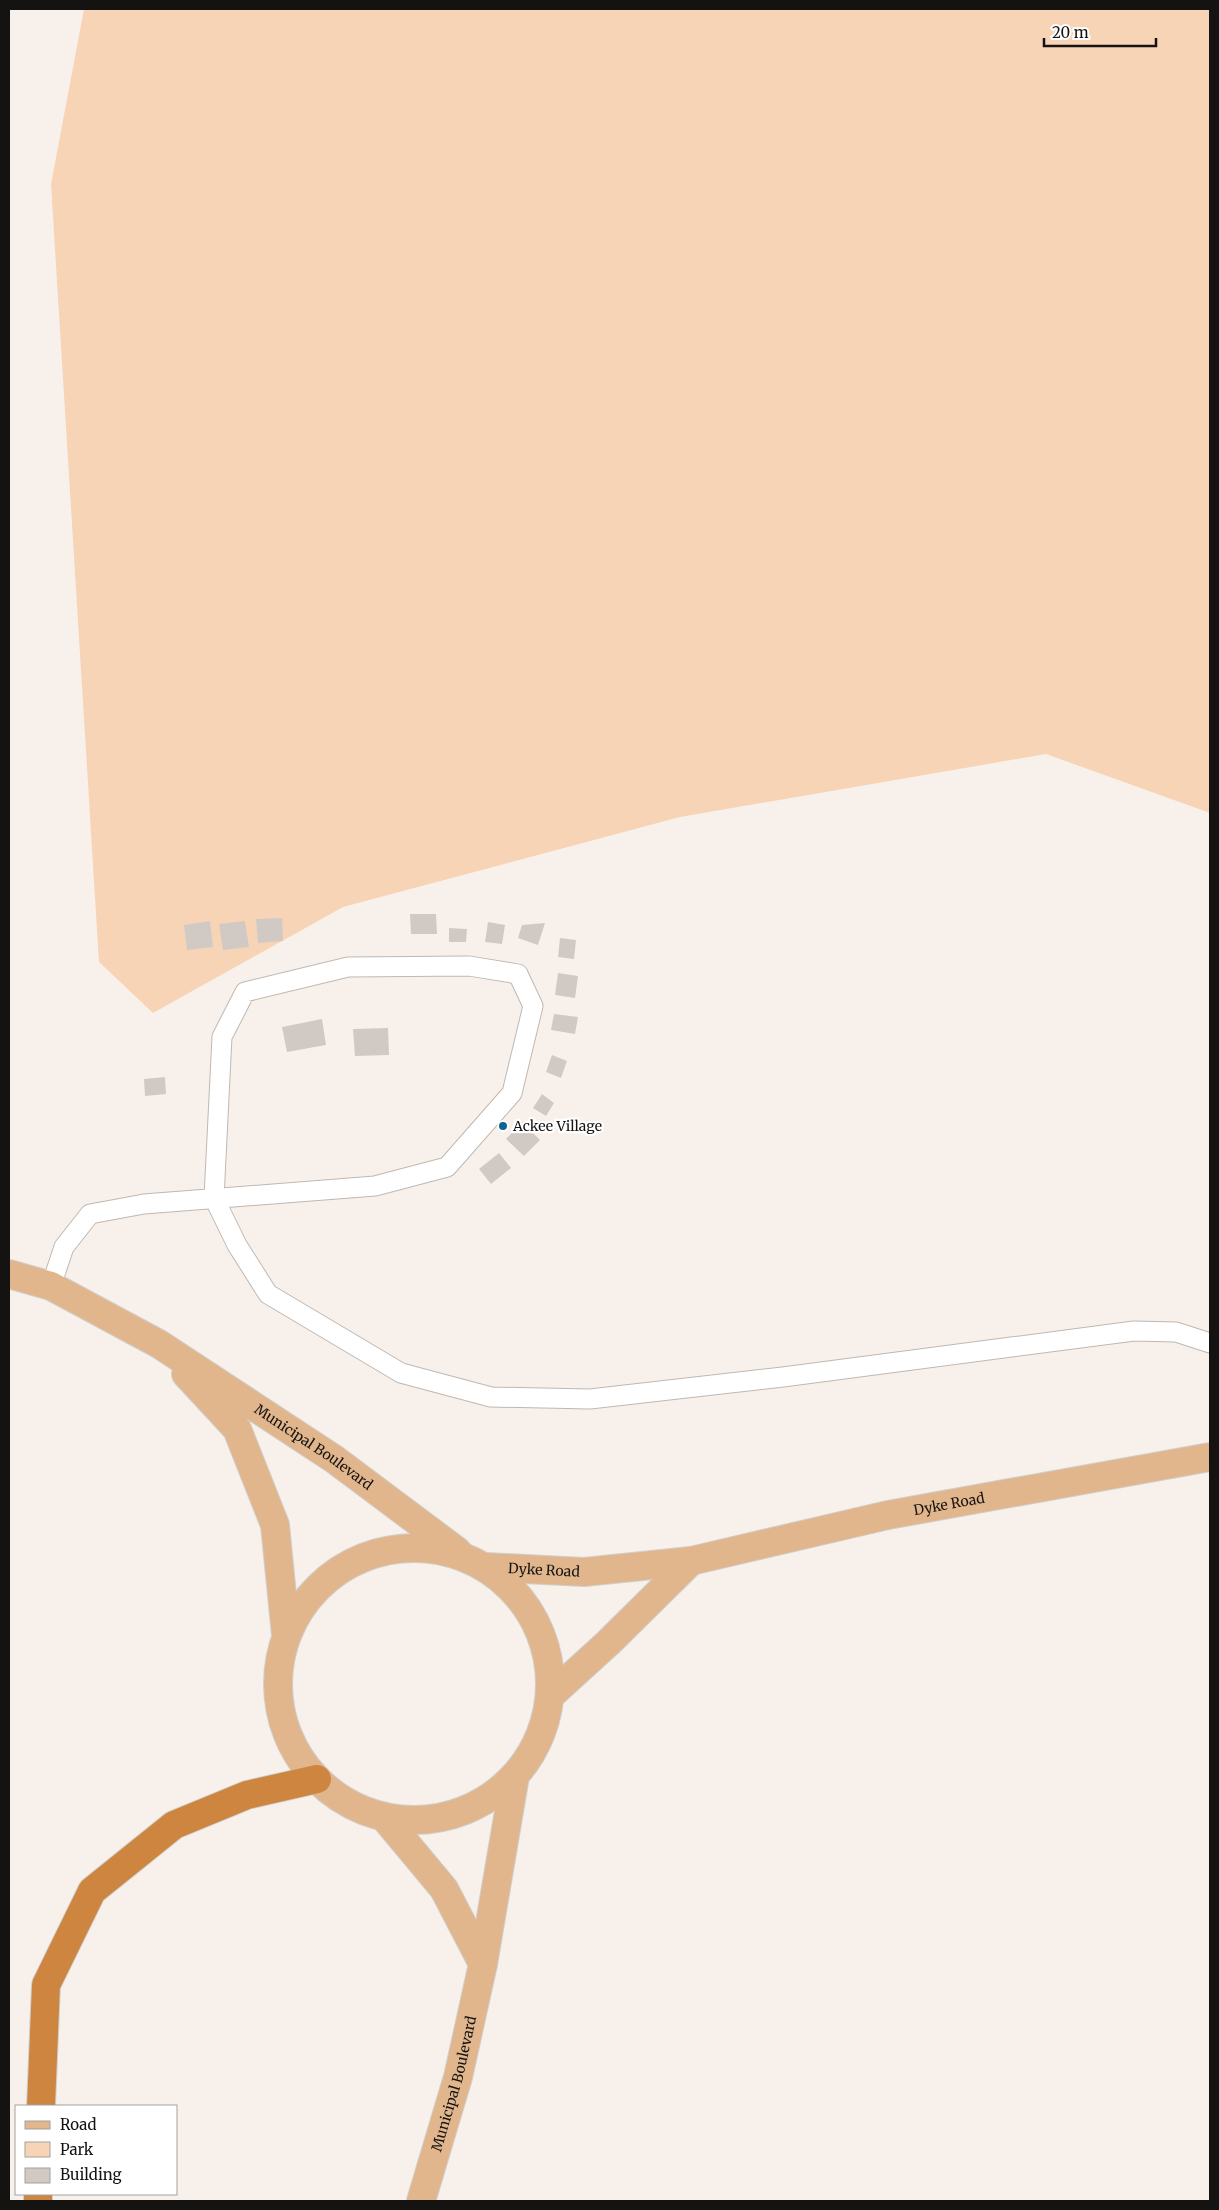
<svg xmlns="http://www.w3.org/2000/svg" width="1219" height="2210" viewBox="0 0 1219 2210" font-family="Merriweather,serif">
  <style>
    .green { fill: #f8d4b6 }
    .building { fill: #d1cac4 }
    .lines { fill: none; stroke-linecap: round; stroke-linejoin: round }
    .lane-casing { stroke: #bfb8b2; stroke-width: 21 }
    .primary-casing { stroke: #d0d0cf; stroke-width: 30 }
    .highway-casing { stroke: #d0d0cf; stroke-width: 30 }
    .lane { stroke: #fff; stroke-width: 19 }
    .primary { stroke: #e2b68c; stroke-width: 28 }
    .highway { stroke: #ce8540; stroke-width: 28 }
    .poi-dot { fill: #0c6494; stroke: #fff; stroke-width: 2 }
    .labels { text-anchor: middle; stroke-width: 4.5; stroke-linejoin: round; paint-order: stroke }
    .poi-label { font-size: 14px; fill: #151311; stroke: #fff; text-anchor: start }
    .street-label { font-size: 14px; fill: #151311; stroke: #fff }
  </style>
  <rect width="100%" height="100%" fill="#f8f1eb"/>
  <path class="green" d="M84,9H1210V813L1046,754L680,817L343,907L153,1013L99,962L51,184Z"/>
  <path class="building" d="M410,914H436L437,934H411Z
    M282,918L283,941L258,943L256,919Z
    M210,921L213,947L187,950L184,925Z
    M245,921L249,947L223,950L219,924Z
    M488,922L505,925L502,944L485,942Z
    M545,923L538,945L518,938L522,925Z
    M449,928L467,929L466,942H449Z
    M560,938L576,940L574,959L558,957Z
    M558,973L578,976L575,998L555,995Z
    M554,1014L578,1017L575,1034L551,1030Z
    M322,1019L326,1045L287,1052L282,1027Z
    M388,1028L389,1055L355,1056L353,1029Z
    M552,1055L567,1061L561,1078L546,1072Z
    M165,1077L166,1094L145,1096L144,1079Z
    M542,1094L554,1103L546,1116L533,1108Z
    M522,1122L540,1140L524,1156L506,1139Z
    M499,1153L511,1168L491,1184L479,1169Z"/>
  <g class="lines">
    <defs>
      <path id="lane" d="M51,1286L64,1247L90,1214L144,1204L375,1186L447,1167L512,1093L533,1006L518,974L469,966L348,967L245,992L222,1037L214,1198L237,1245L268,1294L401,1373L491,1397L590,1399L783,1377L1134,1331L1176,1332L1210,1343"/>
      <g id="primary">
        <path id="s1" d="M9,1274L51,1286L159,1344L334,1459L457,1551"/>
        <path d="M186,1374L237,1429L275,1525L286,1635"/>
        <circle cx="414" cy="1684" r="136"/>
        <path id="s2" d="M486,1567L584,1572L691,1561L888,1515L1210,1457"/>
        <path d="M552,1694L608,1643L691,1561"/>
        <path d="M384,1817L444,1889L483,1964"/>
        <path id="s3" d="M421,2201L458,2077L483,1964L515,1776"/>
      </g>
      <path id="highway" d="M41,2106L46,1985L92,1891L174,1825L247,1795L317,1779
        M38,2201V2194"/>
    </defs>
    <use href="#lane" class="lane-casing"/>
    <use href="#primary" class="primary-casing"/>
    <use href="#highway" class="highway-casing"/>
    <use href="#lane" class="lane"/>
    <use href="#primary" class="primary"/>
    <use href="#highway" class="highway"/>
  </g>
  <circle class="poi-dot" cx="503" cy="1126" r="5"/>
  <g class="labels">
    <g class="poi-label">
      <text x="513" y="1131">Ackee Village</text>
    </g>
    <g class="street-label">
      <text dy="5" stroke="none"><textPath href="#s1" startOffset="352">Municipal Boulevard</textPath></text>
      <text dy="5" stroke="none"><textPath href="#s2" startOffset="470">Dyke Road</textPath></text>
      <text dy="5" stroke="none"><textPath href="#s2" startOffset="58">Dyke Road</textPath></text>
      <text dy="5" stroke="none"><textPath href="#s3" startOffset="122">Municipal Boulevard</textPath></text>
    </g>
  </g>
  <rect width="1219" height="2210" fill="none" stroke="#151311" stroke-width="20"/>
  <rect x="15" y="2105" width="162" height="90" fill="#ffffff" stroke="#a1a1a0"/>
  <rect x="25" y="2121" width="25" height="8" fill="#e2b68c" stroke="#a1a1a0"/>
  <text x="60" y="2130" font-size="15" fill="#151311">Road</text>
  <rect x="25" y="2142" width="25" height="15" fill="#f8d4b6" stroke="#a1a1a0"/>
  <text x="60" y="2155" font-size="15" fill="#151311">Park</text>
  <rect x="25" y="2168" width="25" height="15" fill="#d1cac4" stroke="#a1a1a0"/>
  <text x="60" y="2180" font-size="15" fill="#151311">Building</text>
  <path d="M1044 38v8h112v-8" fill="none" stroke="#151311" stroke-width="2.5"/>
  <text x="1052" y="38" font-size="15" fill="#151311" stroke="#ffffff" stroke-width="4" paint-order="stroke">20 m</text>
</svg>
